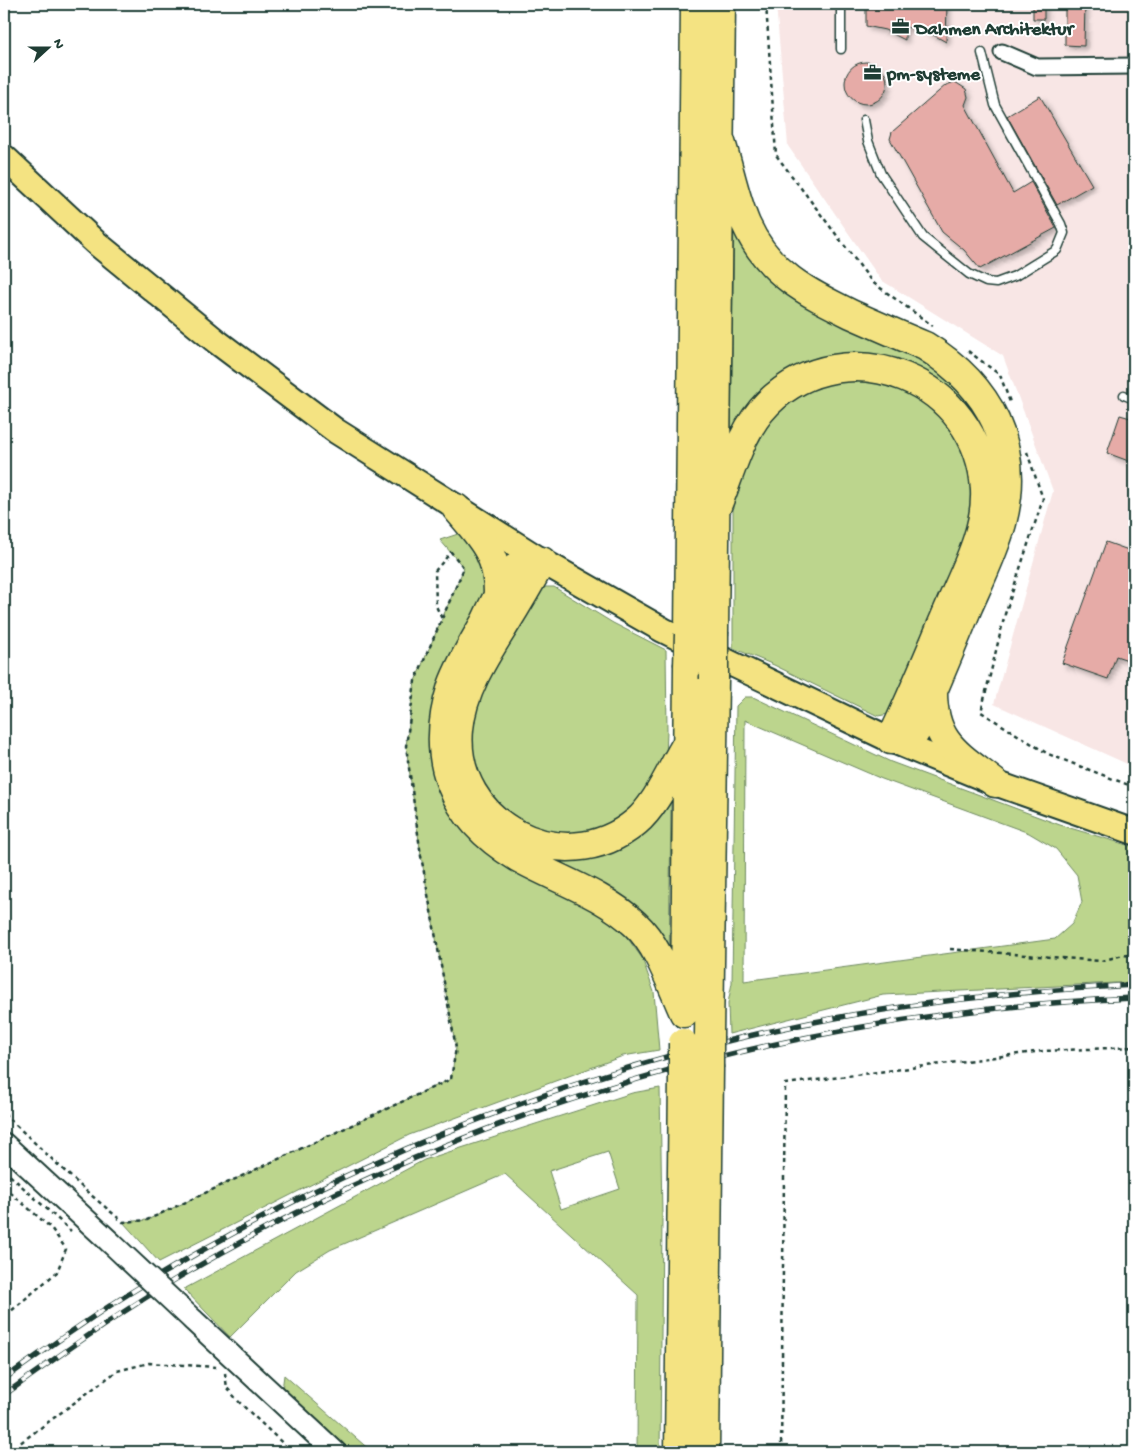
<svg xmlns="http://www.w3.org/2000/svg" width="1138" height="1456" viewBox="0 0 1138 1456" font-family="'Gochi Hand',sans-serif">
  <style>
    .built { fill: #f8e6e5 }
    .green { fill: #bcd58d; stroke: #6e8960; fill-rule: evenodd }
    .building { fill: #e6aba7; stroke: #1f3d34; filter: url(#shadow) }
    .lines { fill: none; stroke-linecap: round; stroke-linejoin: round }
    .lane-casing { stroke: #1f3d34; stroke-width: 11 }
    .street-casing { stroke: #1f3d34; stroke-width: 19 }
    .secondary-casing { stroke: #1f3d34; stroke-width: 25 }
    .primary-casing { stroke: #1f3d34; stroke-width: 28 }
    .highway-casing { stroke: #1f3d34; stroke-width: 31 }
    .path { stroke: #1f3d34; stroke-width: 2.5; stroke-dasharray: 4 4; stroke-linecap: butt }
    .lane { stroke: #fff; stroke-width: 8 }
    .street { stroke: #fff; stroke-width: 15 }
    .secondary { stroke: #fff; stroke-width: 21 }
    .primary { stroke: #f4e382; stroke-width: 24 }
    .highway { stroke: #f4e382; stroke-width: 28 }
    .rail-casing { stroke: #1f3d34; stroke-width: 5.5 }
    .rail { stroke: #fff; stroke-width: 4; stroke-dasharray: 11; stroke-linecap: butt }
    .secondary-bridge-casing { stroke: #1f3d34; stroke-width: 25; stroke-linecap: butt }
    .highway-bridge-casing { stroke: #1f3d34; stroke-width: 31; stroke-linecap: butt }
    .secondary-bridge { stroke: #fff; stroke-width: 21 }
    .highway-bridge { stroke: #f4e382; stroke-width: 28 }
    .labels { text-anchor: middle; stroke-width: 4; stroke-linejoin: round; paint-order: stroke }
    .poi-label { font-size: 19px; font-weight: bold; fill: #1f3d34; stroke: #fff; text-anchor: start }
  </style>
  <defs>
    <filter id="shadow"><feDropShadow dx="3.5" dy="3.5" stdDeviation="2.5" flood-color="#0004"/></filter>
  </defs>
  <rect width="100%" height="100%" fill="#fff"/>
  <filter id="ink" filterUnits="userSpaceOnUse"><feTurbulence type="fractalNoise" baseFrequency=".02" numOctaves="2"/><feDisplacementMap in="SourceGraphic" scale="10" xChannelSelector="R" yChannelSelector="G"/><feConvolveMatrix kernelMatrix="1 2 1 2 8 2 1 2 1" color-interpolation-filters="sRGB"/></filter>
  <g filter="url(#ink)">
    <path class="built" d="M776,4H1134V767L994,704L1053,491L1003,356L881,280L788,146Z"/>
    <path class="green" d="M734,216L770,269L923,351L972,392L1001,448L976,567L980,438L856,358L731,443Z
      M878,377L935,405L969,458L975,519L889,714L878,716L774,665L733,648V505L738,472L765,417L823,380Z
      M458,534L473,545L493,584L436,747L584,903L621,929L642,958L654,992L659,1050L623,1056L409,1135L159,1262L123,1222L147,1220L451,1079L456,1048L421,856L406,746L415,681L464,568L440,540Z
      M546,587H554L613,623L666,650L667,730L666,760L645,801L597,837L520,828L474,781L471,699L537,590Z
      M469,674L459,776L564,853L668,789L671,804L669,967L532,860L451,769Z
      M745,697H753L891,762L1060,825L1134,847V982L883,995L729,1034L728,1003L732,983L736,706ZM745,720L882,779L1029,833L1056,849L1077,875L1082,902L1072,924L1055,939L744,981Z
      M660,1088L662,1218L660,1452H637L638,1295L505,1174L330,1250L296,1271L230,1337L184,1289L424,1160L632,1093ZM608,1152L620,1189L561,1209L549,1171Z
      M284,1375L372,1452H351L282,1390Z"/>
    <path class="building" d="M866,4H947L946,42L923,29L905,27V40L885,30L866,26Z
      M1033,4H1044V19H1033Z
      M1065,4H1085L1084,46L1065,45Z
      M845 83a21 21 0 1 1 42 0a21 21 0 1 1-42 0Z
      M955,82L966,89L968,97L965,105L1013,193L1031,182L1056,228L980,269L964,250L942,232L890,139L892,132L946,85Z
      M1040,96L1092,185L1057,205L1007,116Z
      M1120,415L1134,419V463L1107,453Z
      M1106,542L1134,552V662L1116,656L1108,679L1062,663Z"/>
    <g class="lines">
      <defs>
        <path id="lane" d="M841,49V4
          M864,120L868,141L881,174L923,237L969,274L986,282L996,283L1015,276L1057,250L1064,233L1061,224L995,105L982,53
          M1124,395L1134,399"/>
        <path id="street" d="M1002,52L1037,67L1134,66"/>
        <path id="secondary" d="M4,1144L110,1242
          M193,1320L335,1452"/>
        <path id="primary" d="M4,157L95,242L216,341L336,431L542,561L663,630L703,650L891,740L995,783L1134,832"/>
        <path id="highway" d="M456,508C482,539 499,554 498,597
          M715,511C731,474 739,432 768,403C847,326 980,381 985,490C987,531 964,572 949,608C930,652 912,697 891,740L907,738L915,733C933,691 951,649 968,607C980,580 994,552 1002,523C1022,447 990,386 925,346C901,336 876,325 851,314C806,292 768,273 746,224C734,196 729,165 719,136
          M714,632L721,4
          M689,634L695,4
          M933,692C933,743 958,754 995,783
          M685,1007L688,666
          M684,1013C671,985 659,946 635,924C602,893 556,879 517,857C452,818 428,759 452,686C460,664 473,643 485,622C491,609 510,570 520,564C527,560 535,560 542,561C530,583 517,605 504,626C484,658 462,692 459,729C450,824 563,883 636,822C657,805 672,767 687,743
          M709,1036L714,679
          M679,1452L683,1075
          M705,1452L709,1068"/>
      </defs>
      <use href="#lane" class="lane-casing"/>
      <use href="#street" class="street-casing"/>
      <use href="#secondary" class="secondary-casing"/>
      <use href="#primary" class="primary-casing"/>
      <use href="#highway" class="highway-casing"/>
      <path class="path" d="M766,4L776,155L872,282L933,326
        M968,351L1000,375L1011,405
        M1027,452L1043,499L1005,614L981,712L1048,754L1134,787
        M950,949L1101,961L1123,955L1134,956
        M4,1114L85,1190L123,1222L147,1220L451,1079L456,1048L421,856L406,746L415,681L464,568L451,552L435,571L436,606L442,619
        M4,1170L71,1231
        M4,1187L51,1228L66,1249L57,1272L4,1317
        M225,1373L227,1388L240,1403L292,1452
        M8,1452L117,1371L149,1363L218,1367
        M781,1452L785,1084L1043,1051L1134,1047"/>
      <use href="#lane" class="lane"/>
      <use href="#street" class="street"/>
      <use href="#secondary" class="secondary"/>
      <use href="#primary" class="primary"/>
      <use href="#highway" class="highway"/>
      <defs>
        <path id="rail" d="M4,1379C45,1350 86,1320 130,1293C366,1147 634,1045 909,1006C984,995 1059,989 1134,985
          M4,1395C62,1353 120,1312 181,1276C470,1105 800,1012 1134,998"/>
      </defs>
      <use href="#rail" class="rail-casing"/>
      <use href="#rail" class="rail"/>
      <defs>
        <path id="secondary-bridge" d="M110,1242L193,1320"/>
        <path id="highway-bridge" d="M688,666L689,634
          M714,679V632
          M683,1043V1075
          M709,1068V1036"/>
      </defs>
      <use href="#secondary-bridge" class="secondary-bridge-casing"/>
      <use href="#highway-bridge" class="highway-bridge-casing"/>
      <use href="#secondary-bridge" class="secondary-bridge"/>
      <use href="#highway-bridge" class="highway-bridge"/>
    </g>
  </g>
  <defs>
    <symbol id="office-bare" viewBox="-9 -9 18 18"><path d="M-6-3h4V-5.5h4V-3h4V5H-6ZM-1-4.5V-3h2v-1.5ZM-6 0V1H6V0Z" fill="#1f3d34" stroke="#fff" stroke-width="2.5" paint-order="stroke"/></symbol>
  </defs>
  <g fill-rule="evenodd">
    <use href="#office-bare" x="888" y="14" width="25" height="25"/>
    <use href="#office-bare" x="860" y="60" width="25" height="25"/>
  </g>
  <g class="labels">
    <g class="poi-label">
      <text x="915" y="34">Dahmen Architektur</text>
      <text x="887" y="79">pm-systeme</text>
    </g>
  </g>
  <rect width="1138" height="1456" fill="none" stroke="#fff" stroke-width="20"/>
  <rect x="10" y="10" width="1118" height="1436" fill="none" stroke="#1f3d34" stroke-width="2" filter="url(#ink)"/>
  <g transform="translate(48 48) rotate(69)" stroke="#ffffff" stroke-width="4" paint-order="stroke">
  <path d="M0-4L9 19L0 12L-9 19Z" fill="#1f3d34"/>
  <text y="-8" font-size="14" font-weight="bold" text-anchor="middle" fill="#1f3d34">N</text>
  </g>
</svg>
